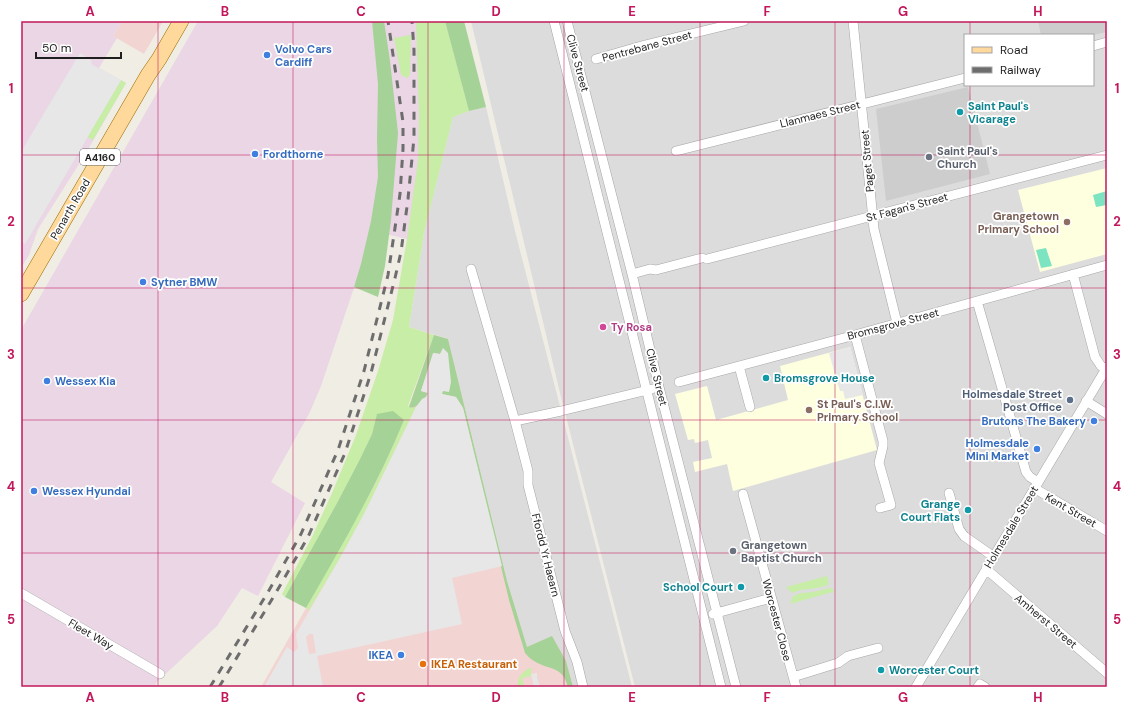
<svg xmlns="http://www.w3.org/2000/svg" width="1128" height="708" viewBox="0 0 1128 708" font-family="'DM Sans',sans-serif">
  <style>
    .residential { fill: #dddcdc; fill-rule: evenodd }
    .commercial { fill: #f2d5d3 }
    .industrial { fill: #ead6e5 }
    .education { fill: #feffdf }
    .religious { fill: #cdcdcd }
    .grass { fill: #c7eda7 }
    .forest { fill: #a5d296 }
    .pitch { fill: #7de4c1 }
    .parking { fill: #e7e7e7; fill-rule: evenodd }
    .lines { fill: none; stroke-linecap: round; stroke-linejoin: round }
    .street-casing { stroke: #a6a6a6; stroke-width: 10 }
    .primary-casing { stroke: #9a6d00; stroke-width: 16 }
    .street { stroke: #fff; stroke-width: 9 }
    .primary { stroke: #ffd89b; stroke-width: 15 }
    .rail { stroke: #6d6d6d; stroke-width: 3; stroke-dasharray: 8 8; stroke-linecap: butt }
    .grid { fill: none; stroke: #c2185b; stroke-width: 1; stroke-opacity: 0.55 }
    .shop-dot { fill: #3f7fe0; stroke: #fff; stroke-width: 1.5 }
    .culture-dot { fill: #0f9aa8; stroke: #fff; stroke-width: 1.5 }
    .worship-dot { fill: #6b7280; stroke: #fff; stroke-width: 1.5 }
    .education-dot { fill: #8d6e63; stroke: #fff; stroke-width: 1.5 }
    .hotel-dot { fill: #d1479c; stroke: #fff; stroke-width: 1.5 }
    .service-dot { fill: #5c6f8a; stroke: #fff; stroke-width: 1.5 }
    .food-dot { fill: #e8710a; stroke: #fff; stroke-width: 1.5 }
    .labels { text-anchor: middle; stroke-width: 3.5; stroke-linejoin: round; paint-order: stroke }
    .shield { fill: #fff; stroke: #626262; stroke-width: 1 }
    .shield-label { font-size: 10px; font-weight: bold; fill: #1f1f1f }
    .street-label { font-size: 11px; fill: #1f1f1f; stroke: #fff }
    .shop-label { font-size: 11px; font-weight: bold; fill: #366cbe; stroke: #fff; text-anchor: start }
    .culture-label { font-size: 11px; font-weight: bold; fill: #0d838f; stroke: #fff; text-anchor: start }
    .worship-label { font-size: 11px; font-weight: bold; fill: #5b616d; stroke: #fff; text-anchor: start }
    .education-label { font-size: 11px; font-weight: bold; fill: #785e54; stroke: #fff; text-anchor: end }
    .hotel-label { font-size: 11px; font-weight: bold; fill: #b23c85; stroke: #fff; text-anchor: start }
    .service-label { font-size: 11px; font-weight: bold; fill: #4e5e75; stroke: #fff; text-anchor: end }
    .food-label { font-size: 11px; font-weight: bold; fill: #c56008; stroke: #fff; text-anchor: start }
    .neatline { fill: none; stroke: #c2185b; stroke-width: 1.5 }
    .grid-label { font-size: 13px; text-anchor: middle; font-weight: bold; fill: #c2185b }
  </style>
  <rect width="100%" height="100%" fill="#f0ede4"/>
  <path class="residential" d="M471,21H1107V687H635L561,397ZM965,35H1093V85H965Z
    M486,107L515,231L632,687H573L566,661L527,647L507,581L448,339L409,327L424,233L453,117L469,111Z"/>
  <path class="commercial" d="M122,21H163L144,54L113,36Z
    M434,335L448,339L507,581L527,647L552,636L566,661L573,687H261L318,587L404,420Z"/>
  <path class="industrial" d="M21,21H122L113,36L117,38L99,68L126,83L86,153L38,229L29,255L21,268Z
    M198,21H445L469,111L453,117L424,233L407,239L373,231L321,386L310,412L271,482L305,503L258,596L242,588L217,626L157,682L154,687H21V330Z"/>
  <path class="education" d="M1107,168V254L1040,272L1018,190Z
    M850,347L877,450L733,491L727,464L695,472L693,462L712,458L708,440L695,443L694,439L688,440L675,394L707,386L716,420L788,400L780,366Z"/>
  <path class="religious" d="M1038,21H1107V32L1093,35H1041Z
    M968,87L990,174L886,201L876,109Z"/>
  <path class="grass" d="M416,21H445L469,111L453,117L424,233L409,327L434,335L408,406L412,408L416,407L364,514L340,558L309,610L306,608L375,484L397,437L377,415L372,434L360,459L337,503L285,597L282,594L312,537L332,493L356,435L378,371L393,320L407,239L418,160L419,115Z
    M411,35L410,75L407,78L401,75L394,38Z
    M121,80L126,83L93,140L87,137Z
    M827,576L829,584C817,591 804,587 792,593L786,587Z
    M830,588L833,589L834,593L832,592L790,604L793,596L801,593L813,592Z
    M529,668L532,669L531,671V676L522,678L524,685L518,686C517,677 522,673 529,668Z"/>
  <path class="forest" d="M372,21H384L390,61L398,133L391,220L385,266L378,297L354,287L361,264L371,221L378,177L377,139L378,84Z
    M445,21H464L486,107L469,111Z
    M434,335L448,339L507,581L527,647L552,636L566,661L573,687H568C562,665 550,671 534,661C530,659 528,656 525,653L509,600L463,408L456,397L442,394L443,349L440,354L434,353L421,391L428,393L426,397C420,400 417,410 409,407Z
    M393,411L404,420C377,486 341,547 306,608L285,597L337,503L360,459L372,434L377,414Z"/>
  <path class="pitch" d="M1107,191V205L1096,207L1093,195Z
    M1046,248L1052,266L1041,268L1036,250Z"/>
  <path class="parking" d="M80,53L92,61L91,64L121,80L25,244L21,242V152Z
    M850,347L863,395L845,399L843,391H840L838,385L829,353Z
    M443,348L448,353L451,382L449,392L443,391L442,394L456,397L463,408L502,566L452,578L462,624L317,656L323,687H264L287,647L294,652L298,648L296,634L340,558L364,514L416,407L422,399L426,397L428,393L421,391L433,353L440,354ZM309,634H313L316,653L309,654L306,637Z
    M537,673V678L540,687H534L531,674Z"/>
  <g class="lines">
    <defs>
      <path id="street" d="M554,21L721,687
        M567,21L632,274L659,387L736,687
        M853,21L874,229L897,323
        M1093,46L1107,42
        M596,59L645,45L744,21
        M676,151L965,78
        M707,259L1107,155
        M471,269L515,421L561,411L652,389
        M632,274L650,269L656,270L702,258
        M1073,274L1095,357L1101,366L1106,369
        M977,301L1026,472L1030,477L1038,482
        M855,335L883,441V446L879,463L891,505L880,508
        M739,366L750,407
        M679,382L855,335L1107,265
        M1086,401L1107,414
        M515,421L528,471V485L565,631L577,662L583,687
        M1034,488L1107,531
        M949,493L959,529L964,536L994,557
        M743,494L796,687
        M986,569L1107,673
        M21,593L160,674
        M713,614L771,598
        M793,677L838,663L848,656L878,648
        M916,687L1107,367
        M978,687L980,684L985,687"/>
      <path id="primary" d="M21,294L148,75L159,59L181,21"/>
    </defs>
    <use href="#street" class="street-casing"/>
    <use href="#primary" class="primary-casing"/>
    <use href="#street" class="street"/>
    <use href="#primary" class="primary"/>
    <path class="rail" d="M210,687L268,592L301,534L338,450L364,371L388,275L400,194L403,149V122L388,21
      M219,687L274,596L308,537L345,453L371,373L395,278L401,252L408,199L414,138V50L412,21"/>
  </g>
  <path class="grid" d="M158,21V687M293,21V687M428,21V687M564,21V687M700,21V687M835,21V687M970,21V35M970,85V687M21,155H1107M21,288H1107M21,420H1107M21,553H1107"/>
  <g class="shop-dot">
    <circle cx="267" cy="55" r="4"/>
    <circle cx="255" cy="154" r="4"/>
    <circle cx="143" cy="282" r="4"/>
    <circle cx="47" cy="381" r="4"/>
    <circle cx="1094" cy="421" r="4"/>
    <circle cx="1037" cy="449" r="4"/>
    <circle cx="34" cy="491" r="4"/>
    <circle cx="401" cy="655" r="4"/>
  </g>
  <g class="culture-dot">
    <circle cx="960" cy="112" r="4"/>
    <circle cx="766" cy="378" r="4"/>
    <circle cx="968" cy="510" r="4"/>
    <circle cx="741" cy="587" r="4"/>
    <circle cx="881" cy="670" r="4"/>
  </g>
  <g class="worship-dot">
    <circle cx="929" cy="157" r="4"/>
    <circle cx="733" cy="551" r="4"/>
  </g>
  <g class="education-dot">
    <circle cx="1067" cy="222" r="4"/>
    <circle cx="809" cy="410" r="4"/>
  </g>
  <circle class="hotel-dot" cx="603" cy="327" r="4"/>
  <circle class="service-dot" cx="1070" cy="400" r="4"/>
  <circle class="food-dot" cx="423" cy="664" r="4"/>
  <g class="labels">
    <rect class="shield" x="80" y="149" width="40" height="16" rx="3"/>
    <g class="shield-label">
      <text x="100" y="161">A4160</text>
    </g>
    <g class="street-label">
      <text transform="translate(647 46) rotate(-15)" y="4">Pentrebane Street</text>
      <text transform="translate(578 63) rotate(75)" y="4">Clive Street</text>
      <text transform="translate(820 114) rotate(-14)" y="4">Llanmaes Street</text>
      <text transform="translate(867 161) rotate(-95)" y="4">Paget Street</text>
      <text transform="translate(907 207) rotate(-15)" y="4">St Fagan's Street</text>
      <text transform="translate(70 209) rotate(-60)" y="4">Penarth Road</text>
      <text transform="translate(893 324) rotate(-15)" y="4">Bromsgrove Street</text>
      <text transform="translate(657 377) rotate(76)" y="4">Clive Street</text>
      <text transform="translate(1071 510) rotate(30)" y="4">Kent Street</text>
      <text transform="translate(1011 527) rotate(-59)" y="4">Holmesdale Street</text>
      <text transform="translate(546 555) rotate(76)" y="4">Ffordd Yr Haearn</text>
      <text transform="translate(777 620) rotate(75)" y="4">Worcester Close</text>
      <text transform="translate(1046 621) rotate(40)" y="4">Amherst Street</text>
      <text transform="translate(91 634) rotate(30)" y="4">Fleet Way</text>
    </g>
    <g class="shop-label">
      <text x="275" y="53">Volvo Cars<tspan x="275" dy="13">Cardiff</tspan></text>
      <text x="263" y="158">Fordthorne</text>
      <text x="151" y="286">Sytner BMW</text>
      <text x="55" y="385">Wessex Kia</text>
      <text x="1086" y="425" text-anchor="end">Brutons The Bakery</text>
      <text x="1029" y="447" text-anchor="end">Holmesdale<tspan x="1029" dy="13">Mini Market</tspan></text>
      <text x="42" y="495">Wessex Hyundai</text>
      <text x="393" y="659" text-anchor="end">IKEA</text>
    </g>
    <g class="culture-label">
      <text x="968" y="110">Saint Paul's<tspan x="968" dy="13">Vicarage</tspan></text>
      <text x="774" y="382">Bromsgrove House</text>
      <text x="960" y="508" text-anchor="end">Grange<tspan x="960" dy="13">Court Flats</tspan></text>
      <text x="733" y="591" text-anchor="end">School Court</text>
      <text x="889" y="674">Worcester Court</text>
    </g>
    <g class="worship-label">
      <text x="937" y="155">Saint Paul's<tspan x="937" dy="13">Church</tspan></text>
      <text x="741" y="549">Grangetown<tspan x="741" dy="13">Baptist Church</tspan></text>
    </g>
    <g class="education-label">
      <text x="1059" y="220">Grangetown<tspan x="1059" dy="13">Primary School</tspan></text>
      <text x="817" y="408" text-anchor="start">St Paul's C.I.W.<tspan x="817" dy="13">Primary School</tspan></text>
    </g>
    <g class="hotel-label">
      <text x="611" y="331">Ty Rosa</text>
    </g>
    <g class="service-label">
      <text x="1062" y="398">Holmesdale Street<tspan x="1062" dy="13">Post Office</tspan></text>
    </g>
    <g class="food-label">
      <text x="431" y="668">IKEA Restaurant</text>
    </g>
  </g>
  <rect width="1128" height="708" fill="none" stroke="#ffffff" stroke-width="44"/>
  <rect x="964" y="34" width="130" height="52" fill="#ffffff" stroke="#a5a5a5"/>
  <rect x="972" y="47" width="20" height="6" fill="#ffd89b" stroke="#a5a5a5"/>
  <text x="1000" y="54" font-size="12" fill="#1f1f1f">Road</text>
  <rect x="972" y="67" width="20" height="6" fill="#6d6d6d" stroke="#a5a5a5"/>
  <text x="1000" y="74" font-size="12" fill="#1f1f1f">Railway</text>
  <path d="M36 52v6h85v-6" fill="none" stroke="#1f1f1f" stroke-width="2"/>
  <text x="42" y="52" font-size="12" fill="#1f1f1f" stroke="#ffffff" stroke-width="3" paint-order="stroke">50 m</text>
  <rect x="22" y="22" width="1084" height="664" class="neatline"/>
  <g class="grid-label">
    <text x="90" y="16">A</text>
    <text x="225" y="16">B</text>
    <text x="361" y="16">C</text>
    <text x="496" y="16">D</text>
    <text x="632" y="16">E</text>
    <text x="767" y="16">F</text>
    <text x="903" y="16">G</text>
    <text x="1038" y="16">H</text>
    <text x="11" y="93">1</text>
    <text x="1117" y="93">1</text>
    <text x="11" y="226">2</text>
    <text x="1117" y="226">2</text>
    <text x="11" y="359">3</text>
    <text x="1117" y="359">3</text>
    <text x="11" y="491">4</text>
    <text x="1117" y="491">4</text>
    <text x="11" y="624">5</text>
    <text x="1117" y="624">5</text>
    <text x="90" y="702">A</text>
    <text x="225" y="702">B</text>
    <text x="361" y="702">C</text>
    <text x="496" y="702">D</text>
    <text x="632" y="702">E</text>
    <text x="767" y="702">F</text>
    <text x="903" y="702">G</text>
    <text x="1038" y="702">H</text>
  </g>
</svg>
